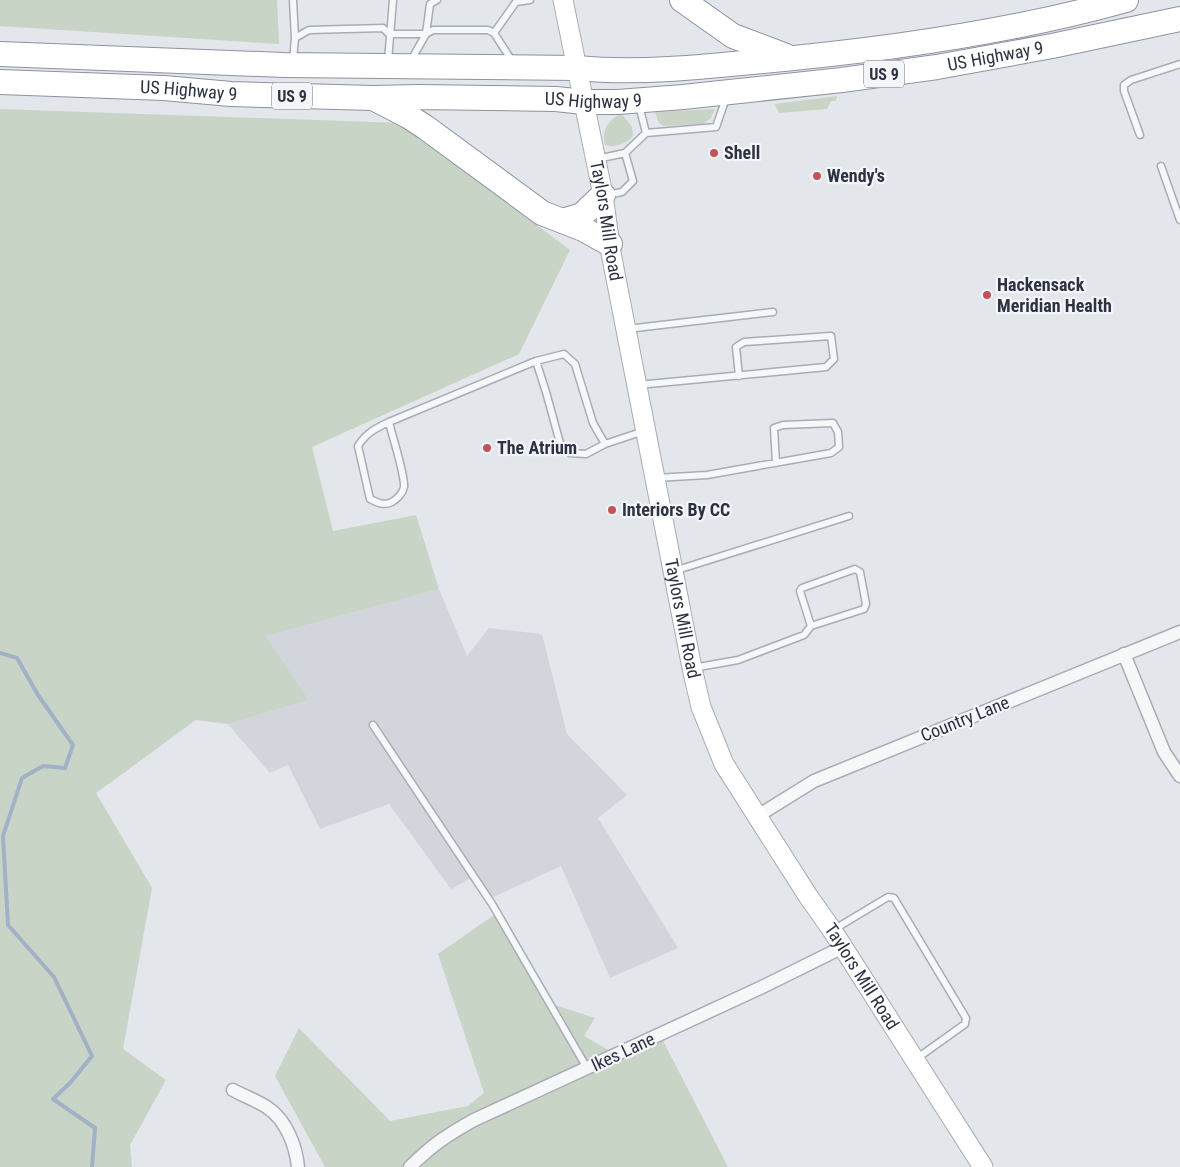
<svg xmlns="http://www.w3.org/2000/svg" width="1180" height="1167" viewBox="0 0 1180 1167" font-family="'Roboto Condensed',sans-serif">
  <style>
    .built { fill: #d2d5dc }
    .green { fill: #c8d4c5 }
    .lines { fill: none; stroke-linecap: round; stroke-linejoin: round }
    .stream { stroke: #a1b1c8; stroke-width: 4 }
    .lane-casing { stroke: #a8acb5; stroke-width: 9 }
    .street-casing { stroke: #a8acb5; stroke-width: 15 }
    .secondary-casing { stroke: #a8acb5; stroke-width: 21 }
    .highway-casing { stroke: #8c92a0; stroke-width: 26 }
    .lane { stroke: #f6f7f9; stroke-width: 6 }
    .street { stroke: #f6f7f9; stroke-width: 12 }
    .secondary { stroke: #fff; stroke-width: 19 }
    .highway { stroke: #fff; stroke-width: 24 }
    .poi-dot { fill: #c65259; stroke: #f3f5f8; stroke-width: 2 }
    .labels { text-anchor: middle; stroke-width: 4.5; stroke-linejoin: round; paint-order: stroke }
    .shield { fill: #f3f5f8; stroke: #686c79; stroke-width: 1 }
    .shield-label { font-size: 16px; font-weight: bold; fill: #2c3242 }
    .street-label { font-size: 18px; fill: #2c3242; stroke: #f3f5f8 }
    .poi-label { font-size: 18px; font-weight: bold; fill: #2c3242; stroke: #f3f5f8; text-anchor: start }
  </style>
  <rect width="100%" height="100%" fill="#e3e6eb"/>
  <path class="built" d="M439,589L467,656L489,628L542,634L567,734L627,795L598,818L678,948L610,978L561,866L489,899L475,876L451,889L389,804L320,829L288,765L270,773L228,724L309,700L266,636Z"/>
  <path class="green" d="M0,0H277L279,44L0,26Z
    M837,96L836,101H831L827,109L779,113L775,104Z
    M0,109L402,123L570,250L519,354L312,447L333,531L416,515L439,589L266,636L309,700L228,724L196,720L96,793L152,888L123,1049L166,1080L130,1145L132,1167H0Z
    M715,109L711,118L703,124L664,126L659,123L655,112Z
    M622,114L632,127L633,136C626,144 615,148 605,145C601,131 608,119 622,114Z
    M497,913L555,1005L595,1018L584,1036L610,1051L657,1029L728,1167H325L275,1076L299,1028L390,1121L468,1106L484,1093L438,954Z"/>
  <g class="lines">
    <path class="stream" d="M0,653L17,658L38,695L73,745L65,768L43,766L22,778L3,836L8,925L54,977L92,1056L70,1083L53,1099L95,1128L92,1167"/>
    <defs>
      <path id="lane" d="M293,0L295,38L293,61
        M494,33L516,2L530,0
        M295,38L309,30L383,28L389,34H426L433,30H488L494,33L512,61
        M388,61L393,0
        M410,62L426,34L430,4L437,0
        M639,105L646,133
        M1140,135L1124,91V85L1131,80L1180,64
        M597,159L625,153
        M1161,166L1180,220
        M607,195L622,192L633,181L625,153L646,133L716,127L726,98
        M627,329L773,312
        M536,361L546,392L560,443L570,453L586,454L605,444L644,431
        M638,385L826,367L834,359L831,336L744,342L736,347L739,376
        M389,422C392,436 405,474 404,487C403,493 397,499 392,502C384,506 378,503 370,499L358,446C366,433 376,428 389,422L536,361L564,354L575,364L593,423L605,444
        M656,478L707,475L831,453L839,447L838,432L833,423L783,425L774,428L776,463
        M674,571L849,516
        M693,668L738,660L804,635L811,626L864,609L866,604L860,572L855,569L802,588L800,591L811,626
        M373,725L492,904L587,1068
        M833,930L888,897L894,898L966,1018L965,1024L916,1059"/>
      <path id="street" d="M1124,654L1164,752L1180,776
        M756,817L814,781L1180,632
        M233,1090C244,1096 258,1101 268,1108C286,1120 296,1146 298,1167
        M410,1167C432,1145 447,1135 474,1120L760,988L843,947"/>
      <g id="secondary">
        <path id="s1" d="M563,0L603,195L611,253L692,668L701,707L724,764L808,896L832,930L983,1167"/>
      </g>
      <g id="highway">
        <path d="M682,0L733,36L786,56"/>
        <path d="M0,54L284,65L578,68C636,74 704,67 763,61C885,50 1008,33 1126,0"/>
        <path id="s2" d="M0,82L164,88L231,94L373,98L417,97L556,99L584,102H618L683,97L842,80L937,67L1052,46L1180,19"/>
        <path d="M375,99L408,116L425,127L542,213L583,229L610,244"/>
        <path d="M563,221L582,215L603,195"/>
      </g>
    </defs>
    <use href="#lane" class="lane-casing"/>
    <use href="#street" class="street-casing"/>
    <use href="#secondary" class="secondary-casing"/>
    <use href="#highway" class="highway-casing"/>
    <use href="#lane" class="lane"/>
    <use href="#street" class="street"/>
    <use href="#secondary" class="secondary"/>
    <use href="#highway" class="highway"/>
  </g>
  <g class="poi-dot">
    <circle cx="714" cy="153" r="5"/>
    <circle cx="817" cy="176" r="5"/>
    <circle cx="987" cy="295" r="5"/>
    <circle cx="487" cy="448" r="5"/>
    <circle cx="612" cy="510" r="5"/>
  </g>
  <g class="labels">
    <g class="shield">
      <rect x="864" y="60.5" width="40" height="27" rx="4"/>
      <rect x="272" y="82.5" width="40" height="27" rx="4"/>
    </g>
    <g class="shield-label">
      <text x="884" y="80">US 9</text>
      <text x="292" y="102">US 9</text>
    </g>
    <g class="street-label">
      <text dy="6" stroke="none"><textPath href="#s2" startOffset="999">US Highway 9</textPath></text>
      <text dy="6" stroke="none"><textPath href="#s2" startOffset="189">US Highway 9</textPath></text>
      <text dy="6" stroke="none"><textPath href="#s2" startOffset="594">US Highway 9</textPath></text>
      <text dy="6" stroke="none"><textPath href="#s1" startOffset="225">Taylors Mill Road</textPath></text>
      <text dy="6" stroke="none"><textPath href="#s1" startOffset="630">Taylors Mill Road</textPath></text>
      <text transform="translate(965 719) rotate(-22)" y="6">Country Lane</text>
      <text dy="6" stroke="none"><textPath href="#s1" startOffset="1035">Taylors Mill Road</textPath></text>
      <text transform="translate(623 1052) rotate(-25)" y="6">Ikes Lane</text>
    </g>
    <g class="poi-label">
      <text x="724" y="159">Shell</text>
      <text x="827" y="182">Wendy's</text>
      <text x="997" y="291">Hackensack<tspan x="997" dy="21">Meridian Health</tspan></text>
      <text x="497" y="454">The Atrium</text>
      <text x="622" y="516">Interiors By CC</text>
    </g>
  </g>
</svg>
